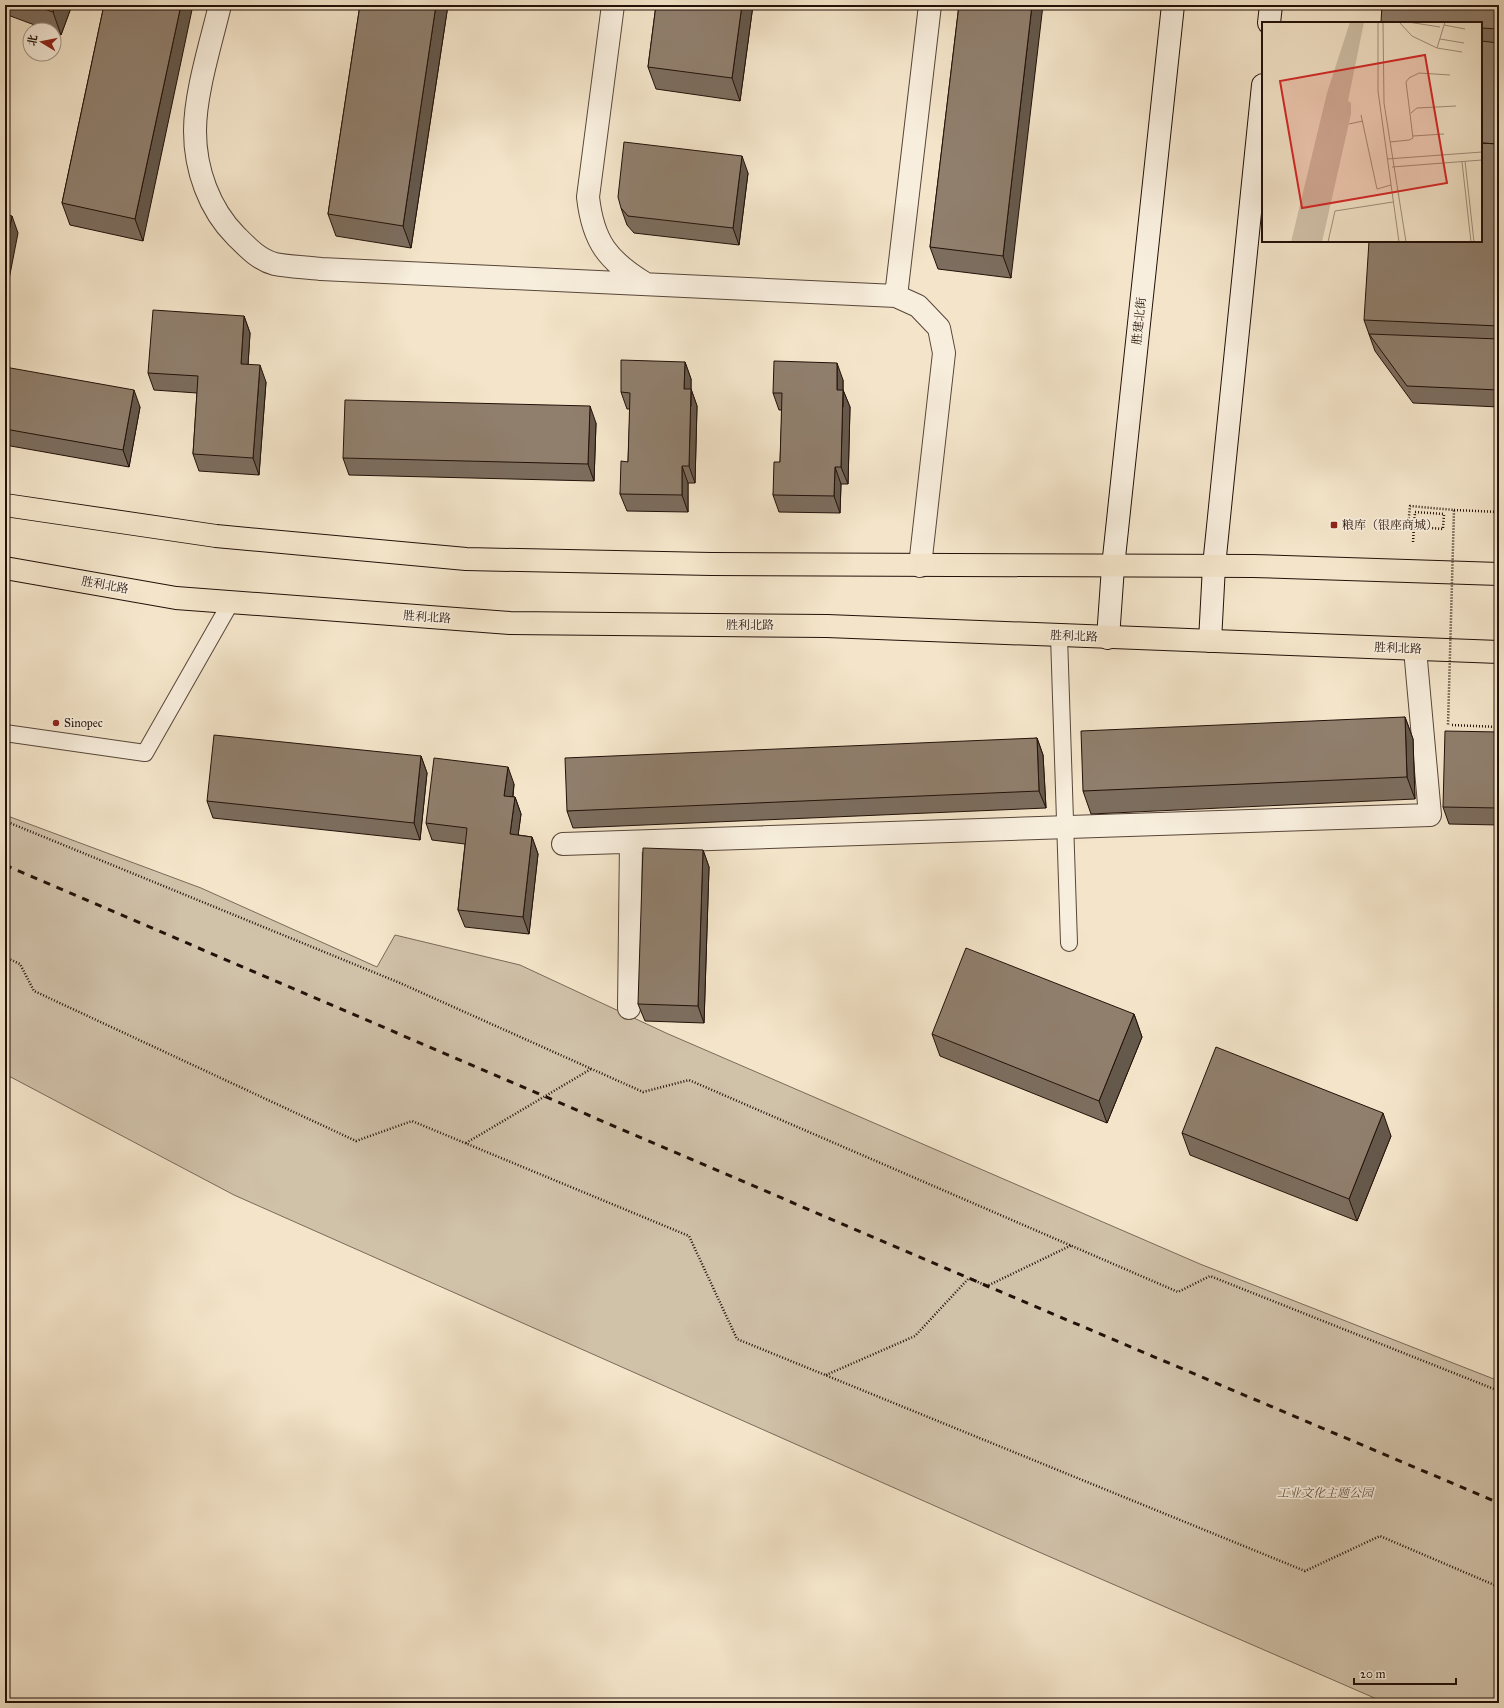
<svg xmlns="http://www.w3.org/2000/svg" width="1504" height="1708" viewBox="0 0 1504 1708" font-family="'IM FELL Great Primer','Noto Serif SC',serif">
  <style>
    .green { fill: #d0c1a9; stroke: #7a6959 }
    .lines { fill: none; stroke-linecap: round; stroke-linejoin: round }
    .service-casing { stroke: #574639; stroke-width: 18 }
    .minor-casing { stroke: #574639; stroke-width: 24 }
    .secondary-casing { stroke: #231109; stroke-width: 24 }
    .trunk-casing { stroke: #231109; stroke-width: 24 }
    .path { stroke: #231109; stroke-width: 2.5; stroke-dasharray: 1 2; stroke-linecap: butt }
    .service { stroke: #f8eedd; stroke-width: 16 }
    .minor { stroke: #f8eedd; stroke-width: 22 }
    .secondary { stroke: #f8eedd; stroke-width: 22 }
    .trunk { stroke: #f4e5ca; stroke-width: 22 }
    .rail { stroke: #231109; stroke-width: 3; stroke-dasharray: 7 7; stroke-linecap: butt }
    .path-bridge { stroke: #231109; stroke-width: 2.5; stroke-dasharray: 1 2; stroke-linecap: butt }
    .wall { fill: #7c6d5e; stroke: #231109 }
    .shaded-wall { fill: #65594c; stroke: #231109 }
    .building { fill: #907f6d; stroke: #231109 }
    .poi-dot { fill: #8f2418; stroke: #f8eedd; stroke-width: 1.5 }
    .labels { text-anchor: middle; stroke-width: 3.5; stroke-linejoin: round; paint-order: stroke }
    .street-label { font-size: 12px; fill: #231109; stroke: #f8eedd }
    .poi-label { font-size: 12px; fill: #231109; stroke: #f8eedd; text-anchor: start }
    .park-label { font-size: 12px; font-style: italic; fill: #604f41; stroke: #f8eedd }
    .inset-road { fill: none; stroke: #a0907d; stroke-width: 1 }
    .view { fill: #d62828; fill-opacity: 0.15; stroke: #d62828; stroke-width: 2 }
    .inset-edge { fill: none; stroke: #231109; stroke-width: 2 }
  </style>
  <rect width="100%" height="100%" fill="#f4e5ca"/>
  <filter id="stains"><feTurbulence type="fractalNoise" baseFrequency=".005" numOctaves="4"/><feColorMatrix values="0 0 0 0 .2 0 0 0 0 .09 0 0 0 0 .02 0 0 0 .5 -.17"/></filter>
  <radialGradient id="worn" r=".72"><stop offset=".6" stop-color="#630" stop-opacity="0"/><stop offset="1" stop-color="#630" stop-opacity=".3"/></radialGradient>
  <path class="green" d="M5,815L201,888L377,967L395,935L520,965L666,1033L1200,1264L1499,1381V1703H1386L1032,1549L234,1195L5,1074Z"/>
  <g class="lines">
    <defs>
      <path id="service" d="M1059,636L1069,943
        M5,733L145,753L231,602"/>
      <path id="minor" d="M220,5C211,43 195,93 195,131C195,169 209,209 236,236C247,247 259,260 275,264C290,267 306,267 321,269L896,296L918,306L939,328L944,353L920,566
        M613,5L588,197C593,242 608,261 646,284
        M896,296L930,5
        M563,844L1430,815L1415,649
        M629,1008L631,842"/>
      <path id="secondary" d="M1269,23L1271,5
        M1108,638L1113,567L1173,5
        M1210,641L1214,566L1263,85"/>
      <path id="trunk" d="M5,505L216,536L466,559L711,564L1253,566L1499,574
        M5,568L176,598L510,623L827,626L1499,652"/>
    </defs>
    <use href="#service" class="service-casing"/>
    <use href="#minor" class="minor-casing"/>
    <use href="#secondary" class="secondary-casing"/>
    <use href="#trunk" class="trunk-casing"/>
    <path class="path" d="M1454,510L1499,512
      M1413,542L1415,512
      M1452,725L1499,727
      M5,821L400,983L643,1092L689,1080L1178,1292L1210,1276L1499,1391
      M5,957L20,964L34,991L356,1141L412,1121L689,1236L737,1339L1305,1571L1380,1536L1499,1587
      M466,1143L591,1069
      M826,1375L915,1336L969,1278L987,1286L1072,1245"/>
    <use href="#service" class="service"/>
    <use href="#minor" class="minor"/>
    <use href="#secondary" class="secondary"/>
    <use href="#trunk" class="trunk"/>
    <path class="rail" d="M5,865L987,1286L1499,1503"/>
    <path class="path-bridge" d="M1415,512L1444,514L1443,529L1408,526L1410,506L1454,510L1448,725"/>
  </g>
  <path class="wall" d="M5,5H72L61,35L54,32V30H48L5,14Z
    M104,5L143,241L70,225L62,203Z
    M360,5H448L411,248L336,236L328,214Z
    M656,5H753L740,101L656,89L648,67Z
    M959,5L1011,278L938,269L930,247Z
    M1499,5V407L1413,403L1375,351L1364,320L1481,241V23H1381V22Z
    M748,173L739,245L634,233L627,225L621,208Z
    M244,316L250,333L248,365L266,382L259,475L199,471L193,454L197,393L154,390L148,373Z
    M685,362L691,379V389L697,406L695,483H688V512L627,511L620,494L628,462L630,409H627L621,392Z
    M5,367L140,407L129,467L5,445Z
    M843,380V390L850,407L848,484H841L840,513L779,512L773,495L780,462L782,410H779L773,393Z
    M596,423L594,481L349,475L343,458Z
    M1405,717L1413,739L1415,799L1091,814L1083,791Z
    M1499,732V825L1449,824L1443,807Z
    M1037,738L1043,755L1046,808L573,828L567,811Z
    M421,756L427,773L420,840L213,818L207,801Z
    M514,784L513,797H515L521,814L518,835L532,837L538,854L529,934L465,927L458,910L465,844L432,840L426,823Z
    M703,850L709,867L704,1023L645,1021L638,1004Z
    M1134,1014L1142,1037L1107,1123L940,1056L932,1034Z
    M1182,1133L1391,1136L1357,1221L1190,1155Z"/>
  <path class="shaded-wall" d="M55,5H72L61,35L53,12Z
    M181,5H193L143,241L135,219Z
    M436,5H448L411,248L403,226Z
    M742,5H753L740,101L732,78Z
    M1032,5H1043L1011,278L1003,256Z
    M742,156L748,173L739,245L733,228Z
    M12,216L18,233L5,300V251Z
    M244,316L250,333L247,381L241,364Z
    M685,362L691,379V406L684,389Z
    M837,363L843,380V407L837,390Z
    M260,365L266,382L259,475L253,458Z
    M691,389L697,406L695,483L689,466Z
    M134,390L140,407L129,467L123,450Z
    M843,390L850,407L848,484L841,467Z
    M590,406L596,423L594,481L588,464Z
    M682,466L688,483V512L682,495Z
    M835,467L841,484L840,513L834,496Z
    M1405,717L1413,739L1415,799L1407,777Z
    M1037,738L1043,755L1046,808L1039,791Z
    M421,756L427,773L420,840L414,823Z
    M508,767L514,784L511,813L504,796Z
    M515,797L521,814L516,851L510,834Z
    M532,837L538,854L529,934L523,917Z
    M703,850L709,867L704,1023L698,1006Z
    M1134,1014L1142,1037L1107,1123L1099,1101Z
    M1383,1113L1391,1136L1357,1221L1349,1199Z"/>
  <path class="building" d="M32,5H55L53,12Z
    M104,5H181L135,219L62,203Z
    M360,5H436L403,226L328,214Z
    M656,5H742L732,78L648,67Z
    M959,5H1032L1003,256L930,247Z
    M1382,5H1499V29L1481,28V23H1404L1381,22Z
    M1481,41L1499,43V144L1481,143Z
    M624,142L742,156L733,228L628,216L621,208L618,197Z
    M1481,143L1499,144V326L1364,320L1369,241H1481Z
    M5,214L12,216L5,251Z
    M153,310L244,316L241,364L260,365L253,458L193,454L198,376L148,373Z
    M1369,334L1499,339V390L1407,386Z
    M621,360L685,362L684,389H691L689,466H682V495L620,494L621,461L628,462L630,393L621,392Z
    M774,361L837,363V390H843L841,467H835L834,496L773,495L774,462H780L782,393H773Z
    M5,367L134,390L123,450L5,429Z
    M345,400L590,406L588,464L343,458Z
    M1405,717L1407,777L1083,791L1081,731Z
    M1445,731L1499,732V808L1443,807Z
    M214,735L421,756L414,823L207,801Z
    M1037,738L1039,791L567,811L565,758Z
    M434,758L508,767L504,796L515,797L510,834L532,837L523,917L458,910L467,828L426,823Z
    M643,848L703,850L698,1006L638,1004Z
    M966,948L1134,1014L1099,1101L932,1034Z
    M1216,1047L1383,1113L1349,1199L1182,1133Z"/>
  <g class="poi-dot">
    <rect x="1330" y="521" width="8" height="8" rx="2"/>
    <circle cx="56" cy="723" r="4"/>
  </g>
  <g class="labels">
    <g class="street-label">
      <text transform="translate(1139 321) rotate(-84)" y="4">胜建北街</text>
      <text transform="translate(105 585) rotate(10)" y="4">胜利北路</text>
      <text transform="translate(427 617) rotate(4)" y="4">胜利北路</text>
      <text x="750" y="629">胜利北路</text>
      <text transform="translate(1074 636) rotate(2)" y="4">胜利北路</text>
      <text transform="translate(1398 648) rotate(2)" y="4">胜利北路</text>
    </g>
    <g class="poi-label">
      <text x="1342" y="529">粮库（银座商城）</text>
      <text x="64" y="727">Sinopec</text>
    </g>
    <g class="park-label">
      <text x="1325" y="1497">工业文化主题公园</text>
    </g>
  </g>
  <g transform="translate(1262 22)">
    <rect width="220" height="220" fill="#f4e5ca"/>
    <path d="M88,0H102L86,79L89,81V92L60,220H29L65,71Z" fill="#d0c1a9"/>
    <path class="inset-road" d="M116,0V69L137,220M121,0L122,81L144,220M137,0L150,14L175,26L183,0M146,0L178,5M182,3L203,7M178,17L202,21M175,26L200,30M149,91L155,86L194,84M99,93L115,167L129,163M87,102L101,99M151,114L182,112M128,120L147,118L151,116L144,60L147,56L157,51L188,53M125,137L220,130M203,139L212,220M200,140L209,220M130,145L220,138M66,220L73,189L131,180"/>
    <path class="view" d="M163,33L185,161L40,186L18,59Z"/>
    <rect width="220" height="220" class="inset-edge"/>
  </g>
  <rect width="1504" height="1708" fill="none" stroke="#f4e5ca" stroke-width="20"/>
  <rect x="6" y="6" width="1492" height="1696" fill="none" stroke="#231109" stroke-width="2"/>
  <rect x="10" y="10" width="1484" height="1688" fill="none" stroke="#231109"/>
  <g transform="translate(42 42) rotate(280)"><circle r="19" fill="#f8eedd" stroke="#a39688"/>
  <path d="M0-3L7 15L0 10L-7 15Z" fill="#8f2418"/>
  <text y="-6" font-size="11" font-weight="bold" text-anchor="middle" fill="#231109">北</text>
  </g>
  <path d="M1354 1678v6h102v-6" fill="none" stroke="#231109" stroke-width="2"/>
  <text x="1360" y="1678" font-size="12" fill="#231109" stroke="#f8eedd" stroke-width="3" paint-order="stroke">20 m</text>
  <rect width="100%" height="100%" filter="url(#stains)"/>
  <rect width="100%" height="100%" fill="url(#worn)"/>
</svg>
